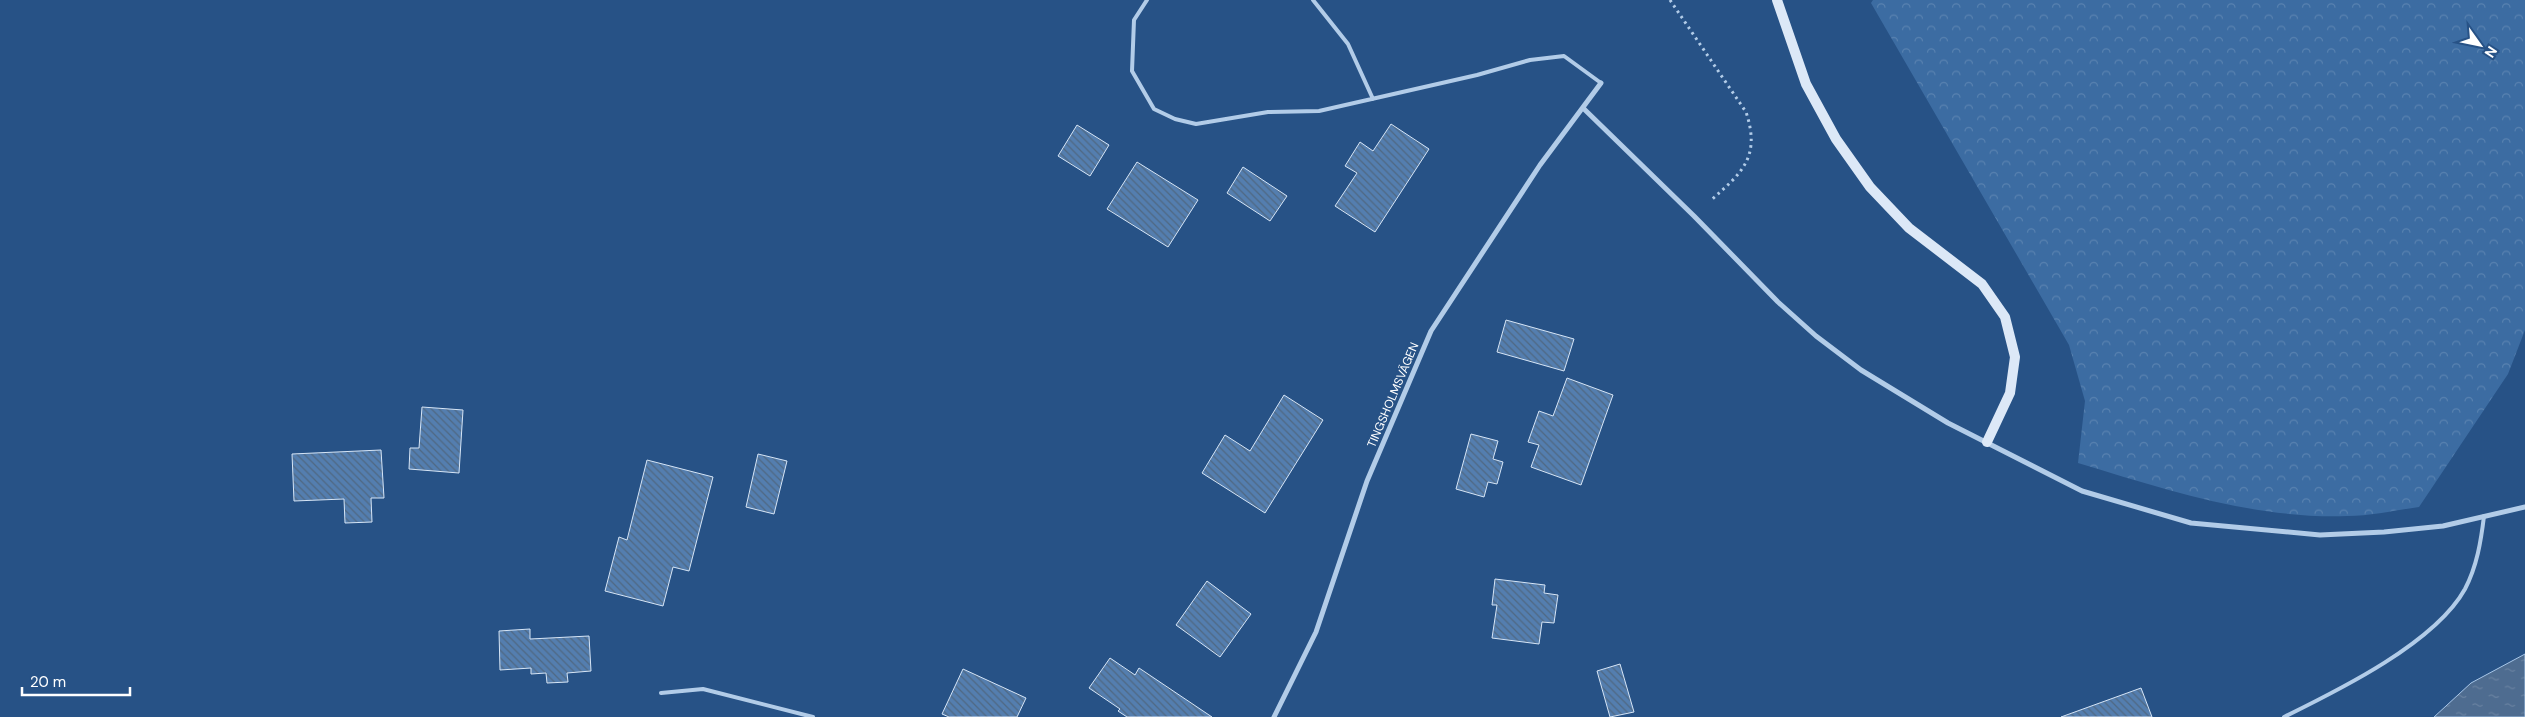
<svg xmlns="http://www.w3.org/2000/svg" width="2525" height="717" viewBox="0 0 2525 717" font-family="'DM Sans',sans-serif">
  <style>
    .forest { fill: url(#forest-crowns) }
    .water { fill: url(#water-ripples); stroke: #a7c6e8 }
    .building { fill: url(#building-back-hatch); stroke: #d6e5f6 }
    .lines { fill: none; stroke-linecap: round; stroke-linejoin: round }
    .path { stroke: #b2cce8; stroke-width: 3; stroke-dasharray: 2.5 4; stroke-linecap: butt }
    .lane { stroke: #b2cce8; stroke-width: 4 }
    .street { stroke: #b2cce8; stroke-width: 5 }
    .secondary { stroke: #dce8f7; stroke-width: 10 }
    .labels { text-anchor: middle; stroke-width: 5; stroke-linejoin: round; paint-order: stroke }
    .street-label { font-size: 12px; fill: #fff; stroke: #275286 }
  </style>
  <defs>
    <pattern id="forest-crowns" width="20" height="18" patternUnits="userSpaceOnUse" patternTransform="scale(1.25)"><rect width="20" height="18" fill="#3c6ca2"/><path d="M2 6a3 3 0 1 1 6 0M12 15a3 3 0 1 1 6 0" fill="none" stroke="#5982b0"/></pattern>
    <pattern id="water-ripples" width="26" height="14" patternUnits="userSpaceOnUse" patternTransform="scale(1.25)"><rect width="26" height="14" fill="#4e6c90"/><path d="M2 4q2-2 4 0t4 0M15 11q2-2 4 0t4 0" fill="none" stroke="#6982a1"/></pattern>
    <pattern id="building-back-hatch" width="6" height="6" patternUnits="userSpaceOnUse" patternTransform="scale(1.25)"><rect width="6" height="6" fill="#547eaf"/><path d="M-1 5l2 2M0 0l6 6M5-1l2 2" fill="none" stroke="#506882"/></pattern>
  </defs>
  <rect width="100%" height="100%" fill="#275286"/>
  <path class="forest" d="M1873,0H2525V330L2508,374L2419,507C2396,510 2371,516 2347,516C2254,519 2167,490 2078,463L2085,401L2069,345L1871,3Z"/>
  <path class="water" d="M2525,654V717H2434L2471,683Z"/>
  <path class="building" d="M1391,124L1429,149L1375,232L1335,206L1357,173L1345,166L1360,142L1373,151Z
    M1077,125L1109,145L1090,176L1058,156Z
    M1137,162L1198,200L1168,247L1107,209Z
    M1243,167L1287,196L1270,221L1227,193Z
    M1506,320L1574,339L1564,371L1497,352Z
    M1567,378L1613,395L1581,485L1531,467L1539,445L1528,442L1539,411L1553,416Z
    M1284,395L1323,420L1265,513L1202,473L1225,435L1250,451Z
    M422,407L463,410L459,473L409,469L410,448H419Z
    M1471,434L1498,441L1493,459L1503,462L1497,484L1488,482L1484,497L1456,489Z
    M381,450L384,498H371L372,522L345,523L344,499L294,501L292,454Z
    M758,454L787,461L774,514L746,507Z
    M647,460L713,477L689,571L673,567L663,606L605,591L619,537L627,540Z
    M1495,579L1545,585L1544,593L1558,595L1554,623L1542,622L1539,644L1492,638L1497,605H1492Z
    M1207,581L1251,614L1220,657L1176,625Z
    M530,629V639L589,636L591,671L567,673L568,682L547,683L546,673L531,674V668L500,670L499,631Z
    M1110,658L1135,675L1139,668L1212,717H1127L1118,711L1120,709L1089,688Z
    M1620,664L1634,712L1610,717L1597,671Z
    M963,669L1026,698L1017,717H949L942,714Z
    M2141,688L2152,717H2061Z"/>
  <g class="lines">
    <path class="path" d="M1670,0L1746,112C1761,157 1742,173 1710,201"/>
    <path class="lane" d="M1147,0L1134,20L1132,71L1154,109L1175,119L1196,124L1268,112L1319,111L1477,75L1530,60L1564,56L1601,83
      M1313,0L1348,44L1373,99
      M661,693L703,689L813,717
      M2284,717C2339,690 2435,643 2465,589C2477,566 2481,541 2484,516"/>
    <path class="street" d="M1583,108L1694,216L1778,302L1816,336L1861,370L1948,423L2082,491L2191,523L2320,535L2384,532L2443,526L2525,507
      M1274,717L1316,632L1367,481L1431,331L1540,165L1601,83"/>
    <path class="secondary" d="M1777,0L1806,84L1836,139L1870,187L1909,228L1982,284L2005,317L2015,357L2010,393L1987,442"/>
  </g>
  <g class="labels">
    <g class="street-label">
      <text transform="translate(1393 395) rotate(-67)" y="4">TINGSHOLMSVÄGEN</text>
    </g>
  </g>
  <g transform="translate(2480 45) rotate(123)" stroke="#275286" stroke-width="4" paint-order="stroke">
  <path d="M0-4L9 19L0 12L-9 19Z" fill="#ffffff"/>
  <text y="-8" font-size="14" font-weight="bold" text-anchor="middle" fill="#ffffff">N</text>
  </g>
  <path d="M22 687v8h108v-8" fill="none" stroke="#ffffff" stroke-width="2.5"/>
  <text x="30" y="687" font-size="15" fill="#ffffff" stroke="#275286" stroke-width="4" paint-order="stroke">20 m</text>
</svg>
